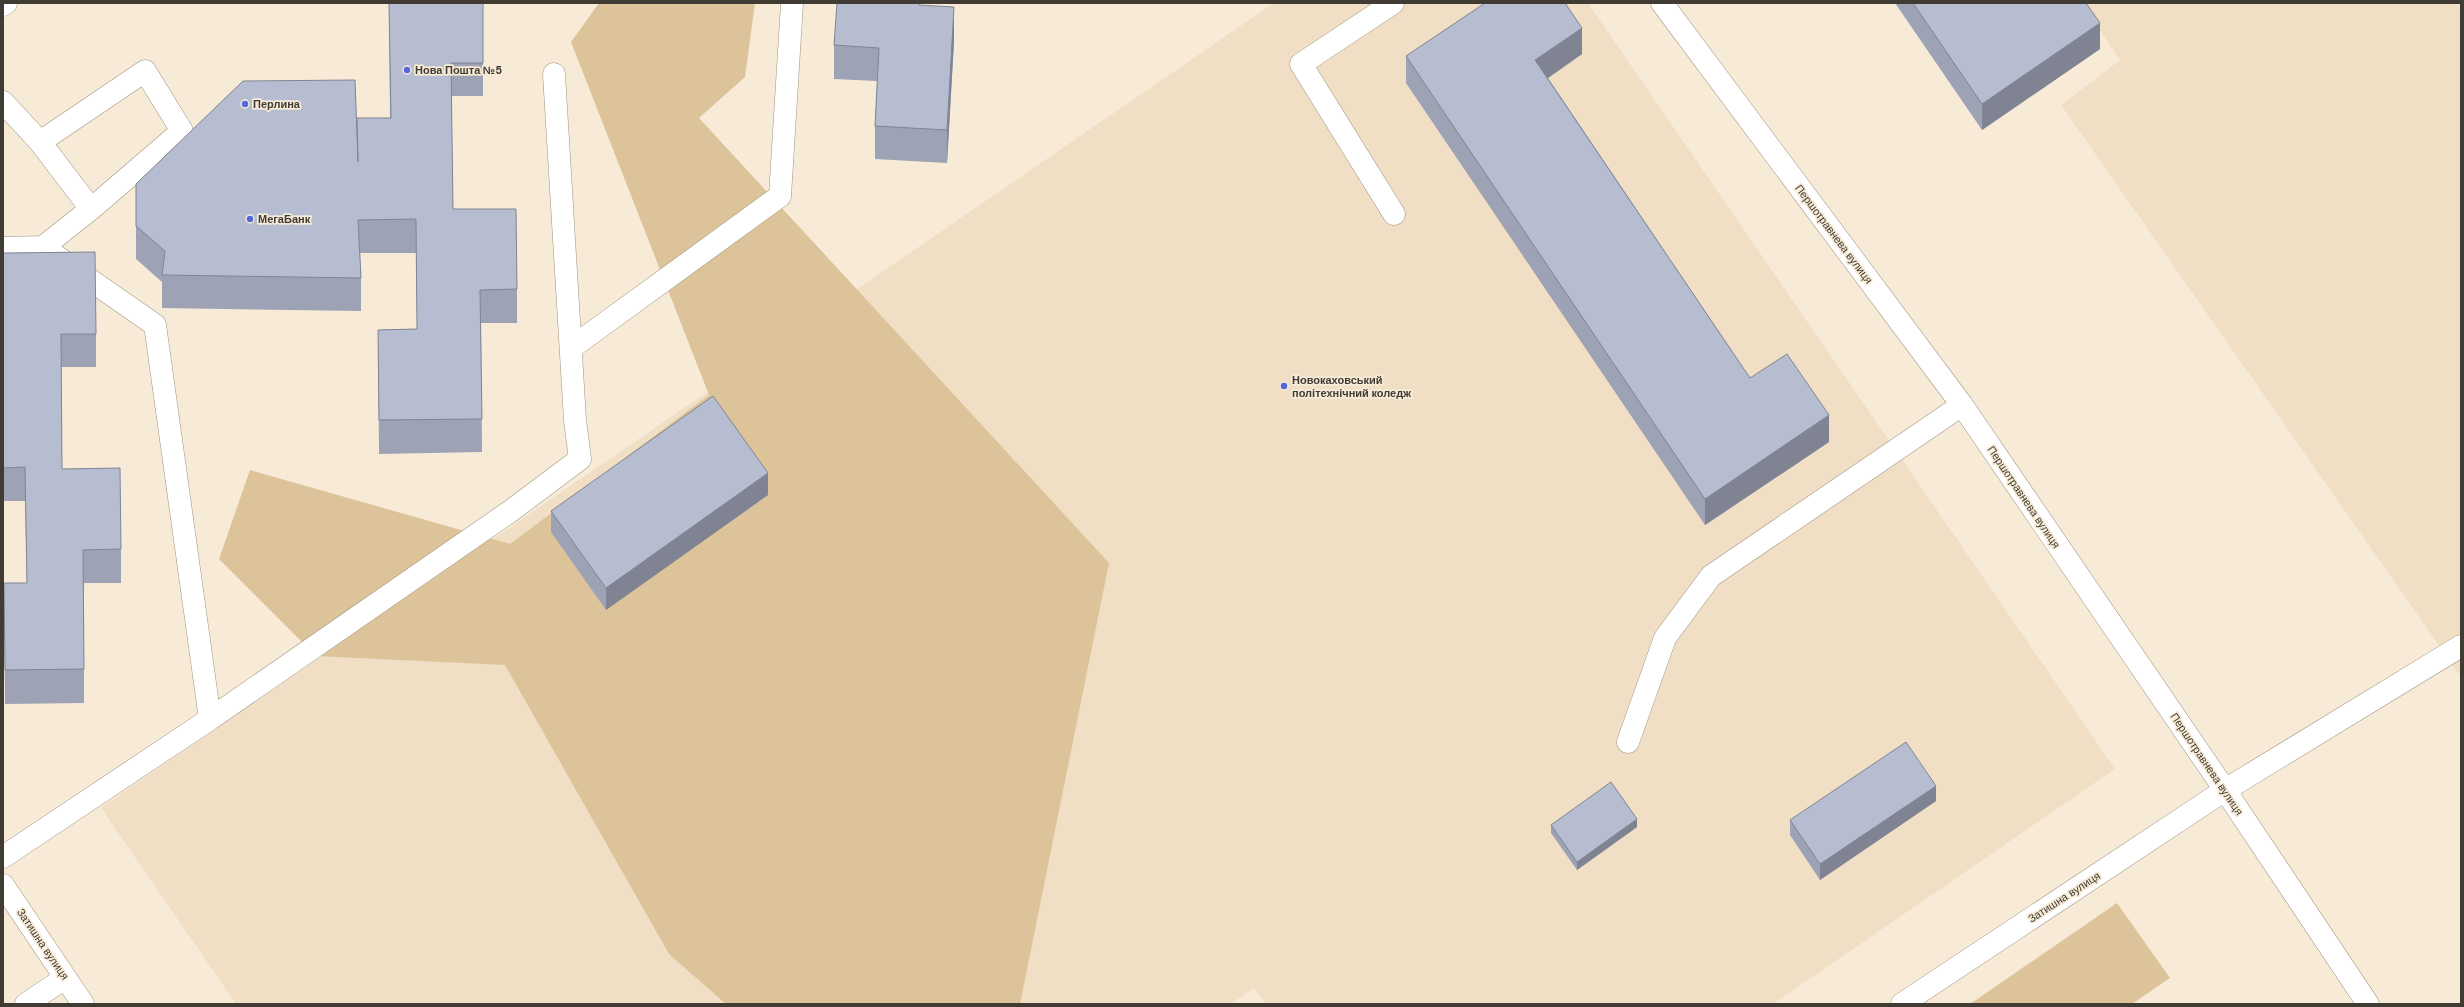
<svg xmlns="http://www.w3.org/2000/svg" width="2464" height="1007" viewBox="0 0 2464 1007" font-family="'DM Sans',sans-serif">
  <style>
    .built { fill: #f0dfc5 }
    .green { fill: #ddc399 }
    .lines { fill: none; stroke-linecap: round; stroke-linejoin: round }
    .lane-casing { stroke: #9f9382; stroke-width: 23 }
    .street-casing { stroke: #9f9382; stroke-width: 23 }
    .secondary-casing { stroke: #9f9382; stroke-width: 23 }
    .lane { stroke: #fff; stroke-width: 22 }
    .street { stroke: #fff; stroke-width: 22 }
    .secondary { stroke: #fff; stroke-width: 22 }
    .wall { fill: #9da3b4 }
    .shaded-wall { fill: #808492 }
    .building { fill: #b7bdd1; stroke: #808492 }
    .poi-dot { fill: #5468dd; stroke: #f7ebd7; stroke-width: 1.5 }
    .labels { text-anchor: middle; stroke-width: 3.5; stroke-linejoin: round; paint-order: stroke }
    .poi-label { font-size: 11px; font-weight: bold; fill: #403b33; stroke: #f7ebd7; text-anchor: start }
    .street-label { font-size: 11px; fill: #403b33; stroke: #f7ebd7 }
  </style>
  <rect width="100%" height="100%" fill="#f7ebd7"/>
  <path class="built" d="M1274,3H1588L2115,769L1773,1004H1266L1254,988L1230,1004H236L101,808Z
    M2082,3H2461V677L2061,105L2120,60Z"/>
  <path class="green" d="M599,3H755L745,77L699,118L1109,563L1020,1004H726L669,954L505,665L316,656L219,559L250,470L510,544L709,395L571,42Z
    M2117,903L2170,978L2132,1004H1970Z"/>
  <g class="lines">
    <defs>
      <path id="lane" d="M1393,3L1301,64L1394,214
        M3,102L40,142L91,209
        M43,247L155,325L210,719L512,510L580,459L575,420L554,74
        M3,248L43,247L91,209L182,131L145,71L40,142
        M571,348L780,196L792,3
        M1628,742L1665,638L1711,576L1962,405
        M2225,790L2461,646
        M3,857L210,719
        M26,1004L65,978"/>
      <path id="street" d="M3,5L6,3
        M3,885L83,1004
        M1902,1004L2225,790"/>
      <path id="secondary" d="M1662,3L1962,405L2225,790L2368,1004"/>
    </defs>
    <use href="#lane" class="lane-casing"/>
    <use href="#street" class="street-casing"/>
    <use href="#secondary" class="secondary-casing"/>
    <use href="#lane" class="lane"/>
    <use href="#street" class="street"/>
    <use href="#secondary" class="secondary"/>
  </g>
  <path class="wall" d="M389,3L483,63V96H451L453,209L517,289V323H481L482,452L379,454L378,330L417,329L416,253H360L361,278V311L162,308V282L136,259V226L357,149L390,118Z
    M1895,3H2086L2100,49L1982,130Z
    M921,5L954,41L947,163L875,159V126L877,81L834,79V45Z
    M1582,54L1548,78L1750,378L1829,442L1705,525L1406,83V56Z
    M3,253L96,334V367H61L62,469L121,549V583H84V703L5,704L4,583H27L25,501H3Z
    M768,495L606,610L551,532V511Z
    M1936,801L1820,880L1790,835V820Z
    M1551,825L1637,827L1577,870L1551,833Z"/>
  <path class="shaded-wall" d="M954,7V41L947,163V130Z
    M2100,23V49L1982,130V104Z
    M1582,28V54L1535,87V60Z
    M1829,415V442L1705,525V499Z
    M768,473V495L606,610V588Z
    M1936,786V801L1820,880V864Z
    M1637,819V827L1577,870V862Z"/>
  <path class="building" d="M389,3H483V63H451L453,209H516L517,289L480,290L482,419L379,420L378,330L417,329L416,219L358,220L361,278L162,275L165,251L136,226V184L243,81L355,80L358,162L357,118H391Z
    M837,3H920L919,5L954,7L947,130L875,126L879,48L834,45Z
    M1485,3H1565L1582,28L1535,60L1750,378L1787,354L1829,415L1705,499L1406,56Z
    M1913,3H2086L2100,23L1982,104Z
    M95,252L96,334H61L62,469L120,468L121,549L83,550L84,669L5,670L4,583H27L25,467L3,468V253Z
    M713,396L768,473L606,588L551,511Z
    M1906,742L1936,786L1820,864L1790,820Z
    M1611,782L1637,819L1577,862L1551,825Z"/>
  <g class="poi-dot">
    <circle cx="407" cy="70" r="4"/>
    <circle cx="245" cy="104" r="4"/>
    <circle cx="250" cy="219" r="4"/>
    <circle cx="1284" cy="386" r="4"/>
  </g>
  <g class="labels">
    <g class="poi-label">
      <text x="415" y="74">Нова Пошта №5</text>
      <text x="253" y="108">Перлина</text>
      <text x="258" y="223">МегаБанк</text>
      <text x="1292" y="384">Новокаховський<tspan x="1292" dy="13">політехнічний коледж</tspan></text>
    </g>
    <g class="street-label">
      <text transform="translate(1834 234) rotate(53)" y="4">Першотравнева вулиця</text>
      <text transform="translate(2024 497) rotate(56)" y="4">Першотравнева вулиця</text>
      <text transform="translate(2207 764) rotate(56)" y="4">Першотравнева вулиця</text>
      <text transform="translate(2064 897) rotate(-33)" y="4">Затишна вулиця</text>
      <text transform="translate(43 944) rotate(56)" y="4">Затишна вулиця</text>
    </g>
  </g>
  <rect width="2464" height="1007" fill="none" stroke="#403b33" stroke-width="8"/>
</svg>
